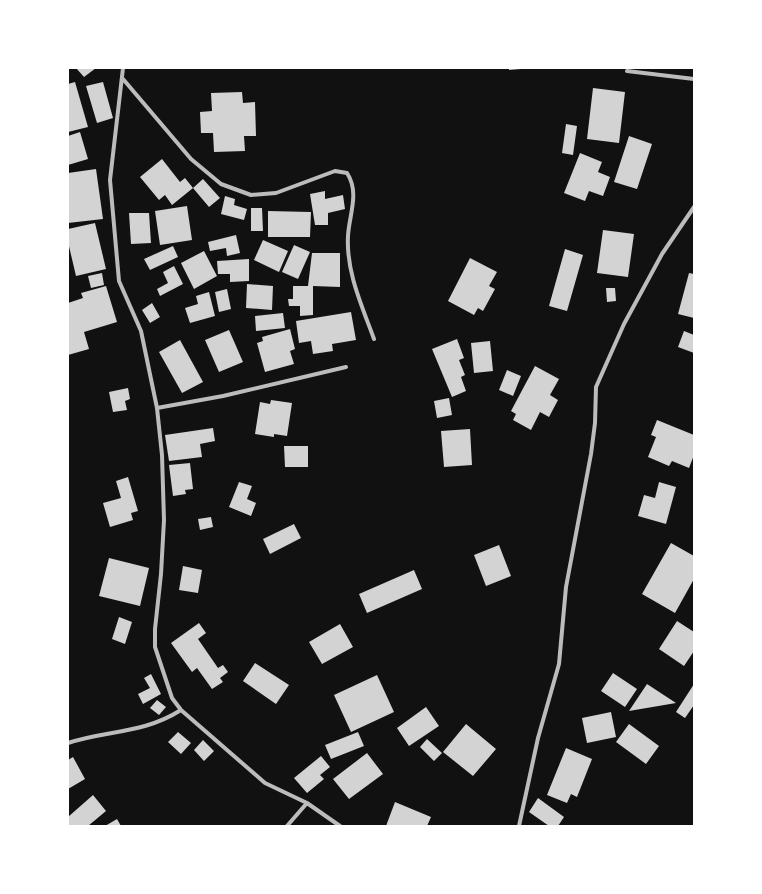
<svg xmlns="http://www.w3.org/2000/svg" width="762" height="894" viewBox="0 0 762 894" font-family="'Alegreya Sans',sans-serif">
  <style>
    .building { fill: #d3d3d3 }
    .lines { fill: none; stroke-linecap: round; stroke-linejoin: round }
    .minor { stroke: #bcbcbc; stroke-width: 4 }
  </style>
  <rect width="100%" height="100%" fill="#111"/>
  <path class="building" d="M76,68H96L84,77Z
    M509,68H521V69L509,70Z
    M75,82L88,127L68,132V84Z
    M103,82L113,118L97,123L86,86Z
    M593,88L625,92L619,143L587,139Z
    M242,92L243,103L255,102L256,136H244L245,151L214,152L213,133H201L200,112L212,111L211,93Z
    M566,124L577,126L573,155L562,153Z
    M80,132L88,159L68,165V136Z
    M629,136L652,144L637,189L614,182Z
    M580,153L602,162L598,172L610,177L603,196L589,191L585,201L564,193Z
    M162,159L180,182L185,178L193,188L172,205L165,195L159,200L140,177Z
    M96,169L103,219L68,223V173Z
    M203,179L220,198L209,207L193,188Z
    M325,191V199L343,195L345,209L328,213V225H315L310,194Z
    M225,196L235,199L234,205L247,209L244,220L221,214Z
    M187,206L192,240L160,245L155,211Z
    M251,208H262L263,231H251Z
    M268,211L311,212L310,237H268Z
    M129,213H149L151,243L131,244Z
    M95,223L106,269L76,276L68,242V229Z
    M603,230L634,234L628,277L597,273Z
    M236,235L240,253L227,256L226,248L210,251L208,242Z
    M263,240L288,251L279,272L254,260Z
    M294,245L310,252L298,279L282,272Z
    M173,246L178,257L150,270L144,259Z
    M565,249L583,255L567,311L549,306Z
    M204,251L217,276L194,289L181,263Z
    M312,253H340V287L313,286V315L300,316V306H289L288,299H293V286H308Z
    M470,258L497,272L489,286L495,289L483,311L478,308L474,315L448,301Z
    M249,259V281L230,282V274H218L217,261Z
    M174,266L183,284L160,296L157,289L168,283L163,272Z
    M102,273L104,285L91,288L88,276Z
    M689,273L694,274V318L678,314Z
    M247,284L273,286L272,310L246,308Z
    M106,286L117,322L84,332L89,349L68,355V303L83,298L81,293Z
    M606,288H615L616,301L607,302Z
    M227,289L231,309L219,312L215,292Z
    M209,292L215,316L190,323L185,308L198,304L196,296Z
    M152,303L160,317L150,323L142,310Z
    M351,312L356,340L332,344L333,351L313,354L311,341L299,343L296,321Z
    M283,313L285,328L256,331L255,316Z
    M290,329L295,349L290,351L294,364L265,372L257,343L263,341L262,337Z
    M229,330L243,362L219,372L205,340Z
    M684,331L694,335V353L678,347Z
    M457,339L464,358L459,360L465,375L461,377L466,391L452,397L432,349Z
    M180,340L203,382L182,393L159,352Z
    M490,341L493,371L474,373L471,343Z
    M535,366L559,379L550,395L558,400L549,417L540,412L531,430L513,420L516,414L511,411Z
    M507,370L521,376L513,396L499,390Z
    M128,388L130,399L125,401L127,410L113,412L109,392Z
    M449,398L452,415L437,418L434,401Z
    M271,400L292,403L287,436L274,434V437L255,434L260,402L270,404Z
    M657,420L694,435V455L689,468L672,461L669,466L648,457L656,437L651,435Z
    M213,428L215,441L200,444L202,457L169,461L165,435Z
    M470,429L472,465L444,467L441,431Z
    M284,446H308V467H285Z
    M190,463L193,489L185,490L186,494L173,496L169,465Z
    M128,477L138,511L131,513L133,520L110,527L103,503L121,498L116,481Z
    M239,482L252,486L247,499L256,503L251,516L229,507Z
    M659,482L676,487L666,524L638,516L644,495L655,498Z
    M211,517L213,527L200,530L198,519Z
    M294,524L301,538L270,554L263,539Z
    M671,543L694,556V579L675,613L642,594Z
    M499,545L511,576L486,586L474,555Z
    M109,558L149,568L140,606L99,596Z
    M183,566L202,570L198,593L179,590Z
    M414,570L422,589L367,613L359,594Z
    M119,617L132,622L125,644L112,639Z
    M677,621L694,632V651L684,666L659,649Z
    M199,623L206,633L198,639L218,668L223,665L228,672L220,678L223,682L212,689L197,668L192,672L171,643Z
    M340,624L353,647L322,664L309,642Z
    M255,663L289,685L276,704L243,681Z
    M613,673L637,689L625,707L601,691Z
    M151,674L161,694L143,704L138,694L150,688L144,678Z
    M377,675L394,712L351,732L334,695Z
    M647,684L676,703L629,711Z
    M694,684V705L685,718L676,712Z
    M157,700L166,707L159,715L150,708Z
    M426,707L439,726L409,746L397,728Z
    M611,712L616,737L587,743L582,718Z
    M466,724L496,749L473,776L443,752Z
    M629,724L659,746L646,764L616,742Z
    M178,732L191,743L181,754L168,742Z
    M358,732L364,746L331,759L325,745Z
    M427,739L442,753L434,761L420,747Z
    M203,740L214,751L204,761L194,750Z
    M566,748L592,759L577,797L571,794L567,803L547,795Z
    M367,753L383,774L349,799L333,779Z
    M321,756L330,767L320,775L324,779L307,793L294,778Z
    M73,757L85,779L68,789V760Z
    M93,795L106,811L88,826H68V817Z
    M538,798L564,817L558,826H549L529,812Z
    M395,802L431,817L427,826H386Z
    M117,819L121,826H105Z"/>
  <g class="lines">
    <path class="minor" d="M123,68L110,180L119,281L141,331L157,408L162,455L164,520L161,574L155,629V647L172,698L181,710L265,783L307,803L340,826
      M627,71L694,79
      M123,79L191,159L221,184L251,195L276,193L335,171L347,173C360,193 349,215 348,236C346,272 362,306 374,339
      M157,408L223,396L346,367
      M68,743C108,730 143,734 181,710
      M287,826L307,803
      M519,826L538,738L559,664L566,587L591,454L595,423L596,387L624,324L662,254L694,207"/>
  </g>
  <rect width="762" height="894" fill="none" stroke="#ffffff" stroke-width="138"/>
</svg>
